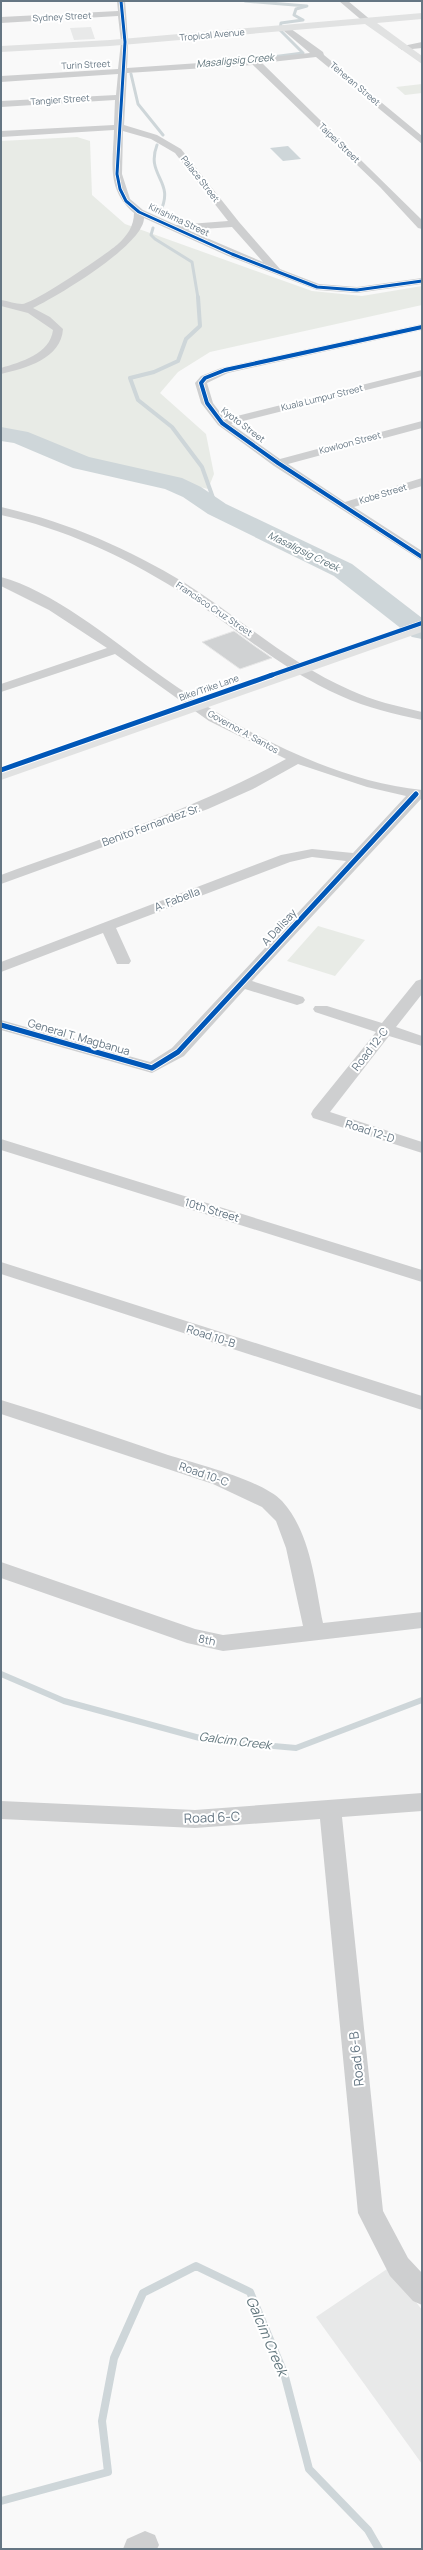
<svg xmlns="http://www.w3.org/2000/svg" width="423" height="2550" viewBox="0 0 423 2550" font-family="Manrope,sans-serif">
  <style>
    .built { fill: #e8e9e9 }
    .green { fill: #e8ebe6 }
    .water { fill: #ced6d9 }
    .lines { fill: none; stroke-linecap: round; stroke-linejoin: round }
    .stream-far3 { stroke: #ced6d9; stroke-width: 3 }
    .stream-far2 { stroke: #ced6d9; stroke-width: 4 }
    .stream-far1 { stroke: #ced6d9; stroke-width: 6 }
    .stream { stroke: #ced6d9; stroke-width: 8 }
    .river { fill: #ced6d9; fill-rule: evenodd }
    .building { fill: #d0d2d3; stroke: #e8e8e8 }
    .street { fill: #cecfd0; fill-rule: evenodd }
    .secondary { fill: #e1e2e2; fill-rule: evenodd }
    .cycleway-far2-casing { stroke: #fff; stroke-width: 4.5 }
    .cycleway-far1-casing { stroke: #fff; stroke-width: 5.5 }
    .cycleway-casing { stroke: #fff; stroke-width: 7 }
    .cycleway-far2 { stroke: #0057b8; stroke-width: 3 }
    .cycleway-far1 { stroke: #0057b8; stroke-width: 4 }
    .cycleway { stroke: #0057b8; stroke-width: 5 }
    .labels { text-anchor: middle; stroke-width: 4; stroke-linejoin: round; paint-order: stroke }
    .far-street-label { font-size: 9px; fill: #657683; stroke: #fff }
    .far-water-label { font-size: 10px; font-style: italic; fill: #60757c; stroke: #fff }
    .street-label { font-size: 11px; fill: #657683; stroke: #fff }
    .water-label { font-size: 12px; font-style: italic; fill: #60757c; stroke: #fff }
    .near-street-label { font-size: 13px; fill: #657683; stroke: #fff }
    .near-water-label { font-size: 14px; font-style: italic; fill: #60757c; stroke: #fff }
  </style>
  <rect width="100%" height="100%" fill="#f9f9f9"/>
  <path class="built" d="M91,27L95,39L74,40L70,28Z
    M390,2267L422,2310V2464L316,2317Z"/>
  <path class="green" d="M422,84V93L405,95L396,87Z
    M77,137L90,141L92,195L125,224L312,291L362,296L422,286V305L210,352L178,372L160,393L206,434L214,474L208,489L86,459L25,434L1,431V141Z
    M318,926L365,940L335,976L287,961Z"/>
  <path class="water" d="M288,146L301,159L283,161L270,148Z"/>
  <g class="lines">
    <path class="stream-far3" d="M245,1L307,6L296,9L294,15L303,20L281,23L280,30L303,53L272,57
      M131,74L138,104L163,135
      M157,145C145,176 176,181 160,212
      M153,228L151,235L155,239L192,262L198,298"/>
    <path class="stream-far2" d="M198,297L200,326L186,339L178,361L154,372L130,378L138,400L172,427L202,467L217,509"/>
    <path class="stream-far1" d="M1,1674L64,1701L207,1740L296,1748L422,1700"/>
    <path class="stream" d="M1,2501L108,2472L102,2421L114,2358L143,2293L196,2266L250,2292L284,2373L309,2469L368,2530L379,2549"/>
    <path class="river" d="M1,427L28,432L89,457L182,478L201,487L226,504L352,564L422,618V639L412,637L334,576L208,514L183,497L165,489L73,468L14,443L1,441Z"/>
  </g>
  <path class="building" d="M234,631L256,647L272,658L240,669L202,642Z"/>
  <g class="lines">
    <path class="street" d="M117,1H125C127,23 129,45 127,68L243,60L310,53L284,31V27L287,26L323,52L324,55L422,136V144L316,57L262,63L422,220V229L418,228L380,187L253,65L127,73L124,125L157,135L181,149L239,222L280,269L319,284L357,287L422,278V284L357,293L317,290L228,256L144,218C144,245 56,297 33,308L50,317L63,329C61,359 26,368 1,374V368C21,362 50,354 53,330L28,313L1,306V300C8,301 16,304 22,304C33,304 107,254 118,244C127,236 134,226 134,213C106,189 113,163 114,130L1,137V131L114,125L115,100L1,107V101L116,95L118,74L1,82V76L118,69L121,42L118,16L1,23V17L118,11ZM123,131L151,139L175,153L228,221L176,225L143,210L130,199L122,174ZM232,227L263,262L188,230Z
      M339,1H348L372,21L365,23Z
      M422,42V48L402,50L398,47Z
      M422,324V330L228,373L207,383L213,403L225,419L422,370V376L231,424L280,459L422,421V428L288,464L345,502L422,478V486L354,507L422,551V561L274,466L218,425L201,403L195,383L201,376L221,368Z
      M1,507C67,522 127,548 185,583C240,618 290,664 350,690C373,701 397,706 422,712V720C395,714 367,708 341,696C281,670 231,624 176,589C121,555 64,529 1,515Z
      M1,577C49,589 113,640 153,670C229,725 327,780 422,790V798L252,981L303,997L305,1000L303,1003L297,1005L245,989L184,1056L152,1073L1,1030V1020L150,1062L172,1048L346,861L312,857L290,862L116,928L131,961L129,964H117L103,933L1,972V962L281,855L312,849L353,853L406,796L367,787L298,764L253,789L208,809L1,884V875C98,840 196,809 286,759L209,721L115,654L1,692V684L107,648L49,610L1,586Z
      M422,979V994L396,1027L422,1036V1046L389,1036L330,1112L422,1142V1153L313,1118L311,1114L313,1110L376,1032L315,1012L313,1009L315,1006H327L382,1023L416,981Z
      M1,1139L422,1270V1282L1,1150Z
      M1,1262L422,1396V1410L1,1274Z
      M1,1400C57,1417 112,1436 168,1455C197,1464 262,1480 282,1501C311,1533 315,1584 323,1623L422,1612V1628L223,1651L187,1643L1,1578V1562L195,1629L223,1635L303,1626L286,1548L276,1521L262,1507L213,1484L1,1414Z
      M422,1793V1811L342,1817L383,2211L408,2258L422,2273V2305L413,2301L390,2276L358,2213L320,1819L195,1828L1,1819V1801L195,1810Z
      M145,2531L155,2535L159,2545L157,2549H123L127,2539Z"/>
    <path class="secondary" d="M422,13V19L377,23L422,56V64L365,24L110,46L1,52V46L110,40Z
      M422,622V632L1,780V769Z"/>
    <defs>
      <path id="cycleway-far2" d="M121,1L125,42L117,174L120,189L126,201L139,212L232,254L317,287L357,290L422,281"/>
      <path id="cycleway-far1" d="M422,327L225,370L205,378L201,383L207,403L222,423L278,463L422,557
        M269,676L422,623"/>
      <path id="cycleway" d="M1,770L272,675
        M1,1025L152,1068L178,1052L416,794"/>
    </defs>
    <use href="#cycleway-far2" class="cycleway-far2-casing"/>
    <use href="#cycleway-far1" class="cycleway-far1-casing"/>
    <use href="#cycleway" class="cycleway-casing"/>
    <use href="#cycleway-far2" class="cycleway-far2"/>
    <use href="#cycleway-far1" class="cycleway-far1"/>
    <use href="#cycleway" class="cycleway"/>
  </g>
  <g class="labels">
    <g class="far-street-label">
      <text transform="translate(62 17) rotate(-3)" y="3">Sydney Street</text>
      <text transform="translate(212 35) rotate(-5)" y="3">Tropical Avenue</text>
      <text transform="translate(86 65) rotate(-3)" y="3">Turin Street</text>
      <text transform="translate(355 84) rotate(40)" y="3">Teheran Street</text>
      <text transform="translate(60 100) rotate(-4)" y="3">Tangier Street</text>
      <text transform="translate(339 143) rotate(44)" y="3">Taipei Street</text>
      <text transform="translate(200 179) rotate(52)" y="3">Palace Street</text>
      <text transform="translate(179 220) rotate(25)" y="3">Kirishima Street</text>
      <text transform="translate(322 398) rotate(-14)" y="3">Kuala Lumpur Street</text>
      <text transform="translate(243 425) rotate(37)" y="3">Kyoto Street</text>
      <text transform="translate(350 443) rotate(-15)" y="3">Kowloon Street</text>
      <text transform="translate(383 494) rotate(-17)" y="3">Kobe Street</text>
      <text transform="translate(214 609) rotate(34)" y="3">Francisco Cruz Street</text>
      <text transform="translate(209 688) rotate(-19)" y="3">Bike/Trike Lane</text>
      <text transform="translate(243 732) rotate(29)" y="3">Governor A. Santos</text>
    </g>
    <g class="far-water-label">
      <text transform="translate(235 60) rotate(-5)" y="4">Masaligsig Creek</text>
      <text transform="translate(304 551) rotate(26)" y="4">Masaligsig Creek</text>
    </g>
    <g class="street-label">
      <text transform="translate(151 825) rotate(-20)" y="4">Benito Fernandez Sr.</text>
      <text transform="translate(177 899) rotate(-21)" y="4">A. Fabella</text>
      <text transform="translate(279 927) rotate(-47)" y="4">A Dalisay</text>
      <text transform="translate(79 1037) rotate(16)" y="4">General T. Magbanua</text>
      <text transform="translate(370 1049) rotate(-52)" y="4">Road 12-C</text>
      <text transform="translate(370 1131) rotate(18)" y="4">Road 12-D</text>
      <text transform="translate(212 1210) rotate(17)" y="4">10th Street</text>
      <text transform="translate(211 1336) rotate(18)" y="4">Road 10-B</text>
      <text transform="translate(204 1474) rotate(19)" y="4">Road 10-C</text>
      <text transform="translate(207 1640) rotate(12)" y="4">8th</text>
    </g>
    <g class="water-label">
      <text transform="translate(235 1741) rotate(7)" y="4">Galcim Creek</text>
    </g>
    <g class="near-street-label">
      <text transform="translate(212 1817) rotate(-2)" y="5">Road 6-C</text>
      <text transform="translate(356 2059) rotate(-96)" y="5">Road 6-B</text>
    </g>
    <g class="near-water-label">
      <text transform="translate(267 2336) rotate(67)" y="5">Galcim Creek</text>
    </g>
  </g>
  <rect width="423" height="2550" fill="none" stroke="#657683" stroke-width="4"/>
</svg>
